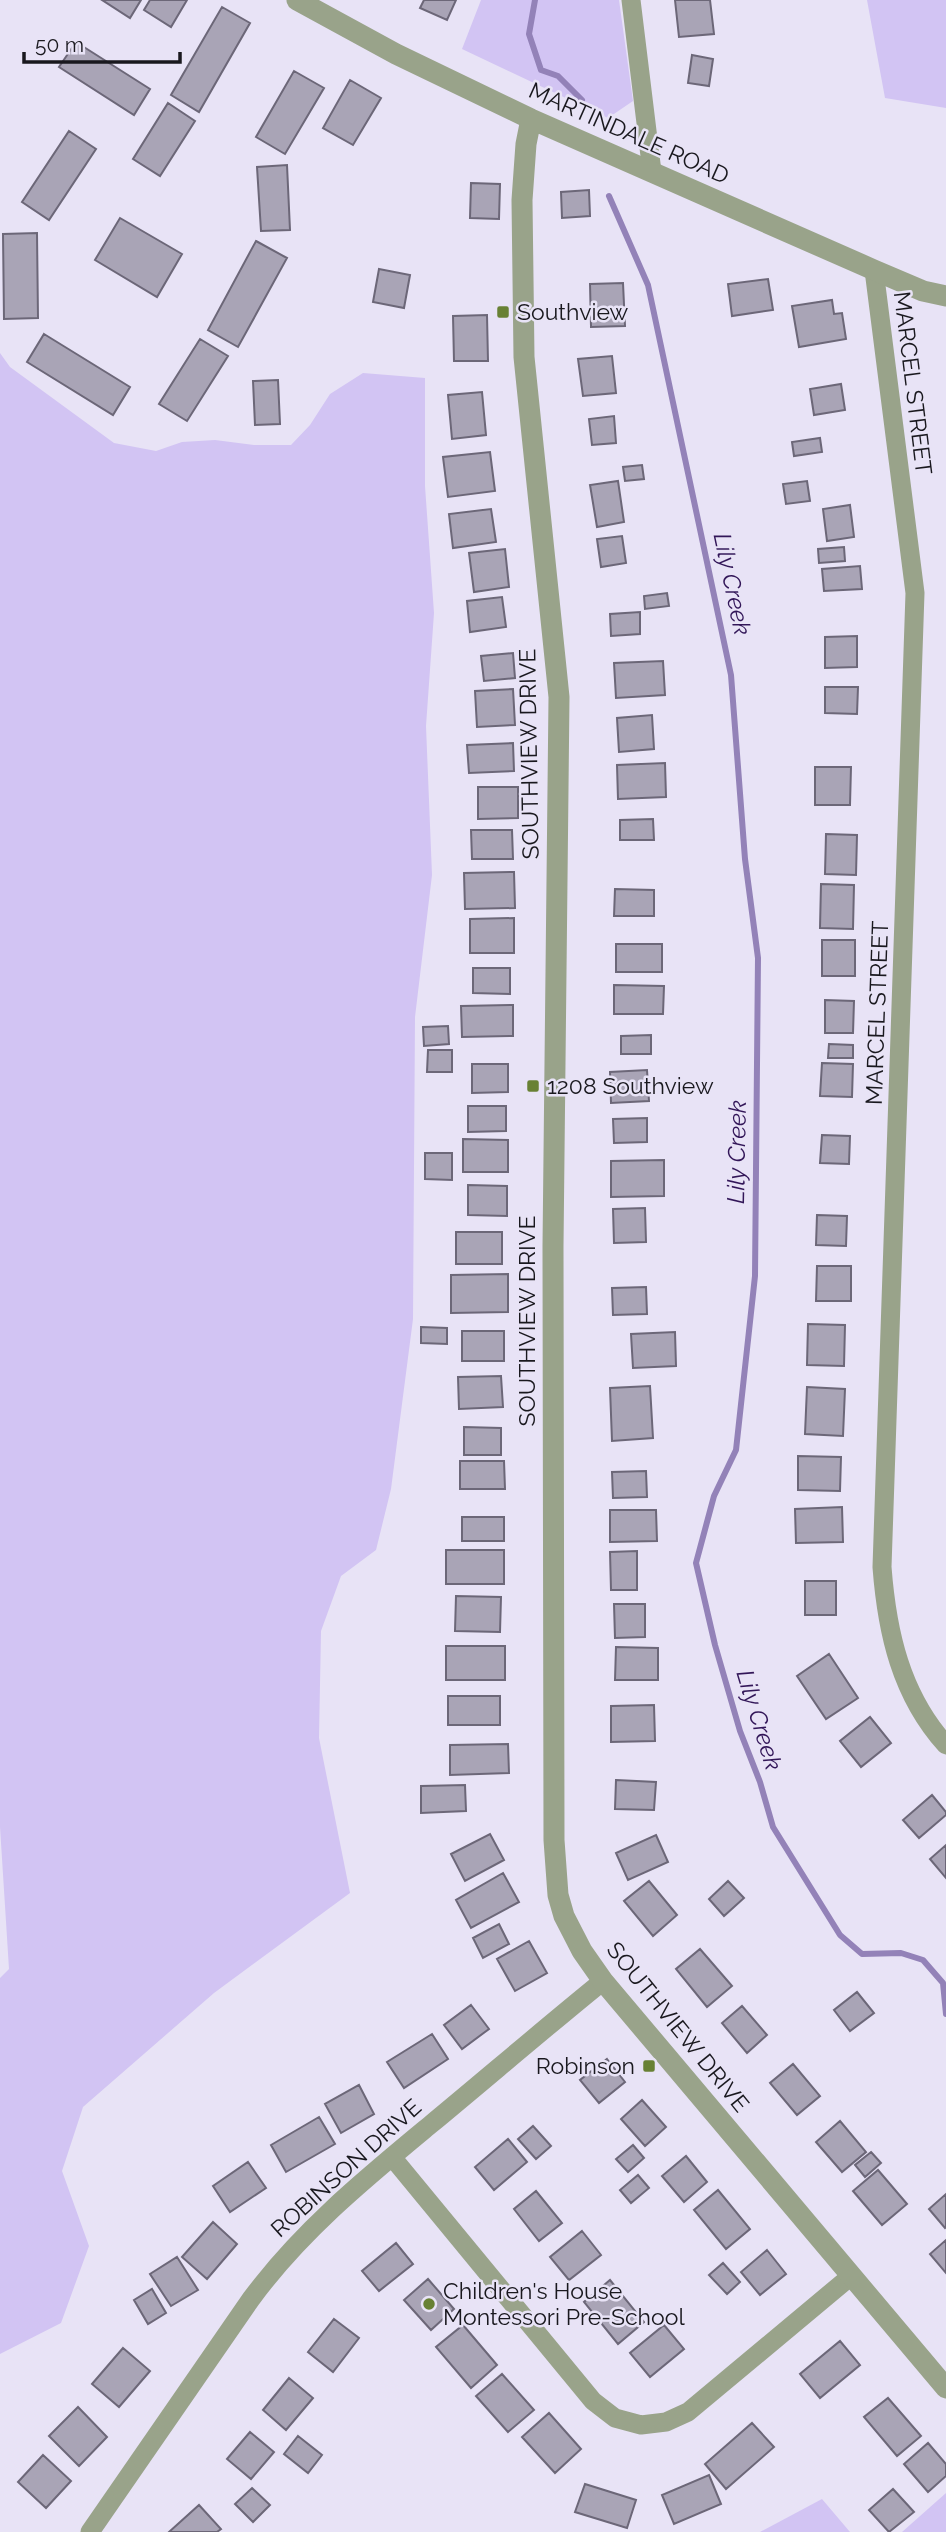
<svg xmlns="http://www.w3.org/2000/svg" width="946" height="2532" viewBox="0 0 946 2532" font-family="Raleway,sans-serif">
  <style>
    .green { fill: #d2c4f3 }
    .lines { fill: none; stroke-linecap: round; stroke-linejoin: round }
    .stream { stroke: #9382b8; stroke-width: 6 }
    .building { fill: #a9a4b6; stroke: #6c6778; stroke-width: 2 }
    .minor { stroke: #99a38a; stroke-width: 19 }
    .tertiary { stroke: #99a38a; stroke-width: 21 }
    .poi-dot { fill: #688134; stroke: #e8e3f6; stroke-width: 2.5 }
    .labels { text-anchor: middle; stroke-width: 5; stroke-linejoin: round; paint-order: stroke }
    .street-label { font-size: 23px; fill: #19181e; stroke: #e8e3f6 }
    .poi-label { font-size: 23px; fill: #19181e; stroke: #e8e3f6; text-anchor: start }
    .water-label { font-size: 24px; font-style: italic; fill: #321658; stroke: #e8e3f6 }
  </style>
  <rect width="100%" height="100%" fill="#e8e3f6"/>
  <path class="green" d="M481,0H619L633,101L608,118L462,49Z
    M867,0H946V108L885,98Z
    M0,353L10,367L114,443L156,451L182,442L215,440L254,445H291L310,425L330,394L363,373L425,378V486L434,613L426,726L432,875L415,1017L413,1319L391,1489L376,1550L341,1576L321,1631L319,1738L350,1893L214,1993L83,2107L62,2171L89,2246L61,2323L0,2354V1978L9,1969L0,1827Z
    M946,2493V2532H902Z
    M822,2499L850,2532H760Z"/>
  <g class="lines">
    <path class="stream" d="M535,0L529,34L541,70L558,76L582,100
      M609,196L648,285L731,675L745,859L758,958L755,1276L736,1450L714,1496L696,1563L715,1645L740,1731L760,1782L773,1827L840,1935L862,1954L901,1953L923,1960L943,1983L946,2014"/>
  </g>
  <path class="building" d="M102,0H141L130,18Z
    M150,0H187L171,27L144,10Z
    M424,0H456L447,20L420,8Z
    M675,0H710L714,34L679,37Z
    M222,7L250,23L199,112L171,95Z
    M76,42L150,89L134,115L59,67Z
    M692,55L713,59L709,86L688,83Z
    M294,71L324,88L285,154L256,137Z
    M350,80L381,98L353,145L323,128Z
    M168,103L195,121L160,176L133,159Z
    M69,131L96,149L49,220L22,202Z
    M287,165L290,230L261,231L257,167Z
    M471,183L500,184L499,219L470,218Z
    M589,190L590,216L562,218L561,192Z
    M120,218L182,254L157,297L95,260Z
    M37,233L38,318L4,319L3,234Z
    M256,241L287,258L238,347L208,330Z
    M379,269L410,275L404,308L373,302Z
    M768,279L773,310L732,316L728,284Z
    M623,283L625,326L591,327L590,284Z
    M832,300L834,314L842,313L846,339L799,347L792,306Z
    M487,315L488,361H454L453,316Z
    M44,334L130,387L113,415L27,362Z
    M200,339L228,356L187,421L159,404Z
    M612,356L616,393L583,396L578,359Z
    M278,380L280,424L255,425L253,381Z
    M841,384L845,410L814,415L810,389Z
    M482,392L486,435L452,439L448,395Z
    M614,416L616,443L592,445L589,419Z
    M820,438L822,452L794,456L792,442Z
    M490,452L495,491L448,497L443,457Z
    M642,465L644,479L625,481L623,467Z
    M618,481L624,522L597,527L590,485Z
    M807,481L810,501L786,504L783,484Z
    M850,505L854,537L827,541L823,509Z
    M491,509L496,542L453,548L449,514Z
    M622,536L626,563L601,567L597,539Z
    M844,547L845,561L819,563L818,549Z
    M505,549L509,587L474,592L469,553Z
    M860,566L862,589L824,591L822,569Z
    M667,593L669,606L645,609L644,596Z
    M502,597L506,627L470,632L467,601Z
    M640,612V634L611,636L610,614Z
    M857,636V667L825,668V637Z
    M513,653L515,678L484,681L481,656Z
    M663,661L665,695L616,698L614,663Z
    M825,687H858L857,714L825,713Z
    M513,689L515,725L477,727L475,691Z
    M652,715L654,749L619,752L617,718Z
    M513,743L514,771L469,773L467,745Z
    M665,763L666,797L618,799L617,765Z
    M815,767H851L850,805H815Z
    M478,787H518V818L478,819Z
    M653,819L654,840H620V820Z
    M471,830H512L513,859H472Z
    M826,834L857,835L856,875L825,874Z
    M514,872L515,908L465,909L464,873Z
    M821,884L854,885L853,929L820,928Z
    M615,889L654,890V916H614Z
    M514,918V953H470V919Z
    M822,940H855V976H822Z
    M616,944H662V972H616Z
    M473,968H510V994L473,993Z
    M614,985L664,986L663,1014H614Z
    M825,1000L854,1001L853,1033H825Z
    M513,1005V1036L462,1037L461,1006Z
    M448,1026L449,1044L424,1046L423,1027Z
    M651,1035V1054H621V1036Z
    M829,1044L853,1045V1058H828Z
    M428,1050H452V1072H427Z
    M822,1063L853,1064L852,1097L820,1096Z
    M472,1064H508V1092L472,1093Z
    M647,1070L649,1101L611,1103L610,1072Z
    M468,1106H506V1131L468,1132Z
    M647,1118V1142L614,1143L613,1119Z
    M822,1135L850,1136L849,1164L820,1163Z
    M463,1139L508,1140V1172H463Z
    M425,1153H452V1180L425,1179Z
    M664,1160V1196L611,1197V1161Z
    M468,1185L507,1186V1216L468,1215Z
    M645,1208L646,1242L614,1243L613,1209Z
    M817,1215L847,1216L846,1246L816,1245Z
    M456,1232H502V1264H456Z
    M817,1266H851V1301H816Z
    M508,1274V1312L451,1313V1275Z
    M646,1287L647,1314L613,1315L612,1288Z
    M808,1324L845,1325L844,1366L807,1365Z
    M421,1327L447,1328V1344L421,1343Z
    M462,1331H504V1361H462Z
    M675,1332L676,1366L633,1368L631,1334Z
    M501,1376L503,1407L459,1409L458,1377Z
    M650,1386L653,1438L612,1441L610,1388Z
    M807,1387L845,1389L843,1436L805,1434Z
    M464,1427L501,1428V1455H464Z
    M798,1456L841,1457L840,1491L798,1490Z
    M460,1461H504L505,1489H460Z
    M646,1471L647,1497L613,1498L612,1472Z
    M842,1507L843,1542L796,1543L795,1509Z
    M610,1510H656L657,1541L610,1542Z
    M462,1517H504V1541H462Z
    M446,1550H504V1584H446Z
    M637,1551V1590H611L610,1552Z
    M805,1581H836V1615H805Z
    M456,1596L501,1597L500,1632L455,1631Z
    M614,1604H645V1637L615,1638Z
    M446,1646H505V1680H446Z
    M616,1647L658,1648V1680H615Z
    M829,1654L858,1698L826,1719L797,1676Z
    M448,1696H500V1725H448Z
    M654,1705L655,1741L611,1742V1706Z
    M870,1717L891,1743L861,1767L840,1741Z
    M508,1744L509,1773L450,1775V1745Z
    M616,1780L656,1782L654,1810L615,1809Z
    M465,1785L466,1811L421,1813V1786Z
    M932,1795L946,1812V1815L919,1838L903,1820Z
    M490,1834L504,1860L465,1881L451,1854Z
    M656,1835L668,1862L628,1880L616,1853Z
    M946,1845V1878L930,1859Z
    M503,1873L519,1902L471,1928L456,1900Z
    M649,1881L677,1915L653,1936L624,1901Z
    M728,1881L744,1898L724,1916L709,1899Z
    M499,1924L509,1944L483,1958L473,1938Z
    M529,1941L547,1973L515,1991L497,1959Z
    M700,1949L732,1986L707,2007L676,1969Z
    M857,1992L874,2013L850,2031L834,2010Z
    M471,2005L489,2029L462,2049L444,2025Z
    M742,2006L767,2035L747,2053L722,2023Z
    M432,2034L448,2059L404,2088L387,2062Z
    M607,2059L625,2082L599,2103L580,2080Z
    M793,2064L820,2096L797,2115L770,2083Z
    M359,2085L374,2114L341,2133L325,2104Z
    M642,2100L666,2127L645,2146L621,2119Z
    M319,2117L335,2144L286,2172L271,2145Z
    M840,2121L866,2152L842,2172L816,2142Z
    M533,2126L551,2146L536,2159L518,2139Z
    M508,2139L527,2162L494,2190L475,2167Z
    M633,2145L644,2158L628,2172L616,2159Z
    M871,2152L881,2163L865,2177L855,2165Z
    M686,2156L707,2182L684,2202L662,2176Z
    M248,2162L266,2188L230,2212L213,2186Z
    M878,2170L907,2204L882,2225L853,2191Z
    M638,2175L649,2188L631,2203L620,2190Z
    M718,2190L750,2229L726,2249L694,2210Z
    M536,2191L562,2223L539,2241L514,2209Z
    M946,2194V2227L945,2228L929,2209Z
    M213,2222L237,2244L207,2279L182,2257Z
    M582,2231L601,2255L569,2280L550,2257Z
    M946,2240V2273L930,2254Z
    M396,2243L413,2264L379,2291L362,2271Z
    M767,2250L786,2274L760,2295L741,2272Z
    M177,2257L198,2290L171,2306L150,2274Z
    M723,2263L740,2282L727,2294L709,2275Z
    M428,2279L454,2309L431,2330L404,2300Z
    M610,2280L644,2322L618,2344L584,2302Z
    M152,2289L166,2313L148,2324L134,2300Z
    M334,2319L359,2338L333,2372L308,2352Z
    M463,2325L497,2365L471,2388L436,2347Z
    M664,2325L684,2349L650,2377L630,2353Z
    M840,2341L860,2365L820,2398L800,2374Z
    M123,2348L150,2371L119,2407L92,2384Z
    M502,2374L534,2410L508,2432L476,2396Z
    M289,2378L313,2398L286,2430L263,2410Z
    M888,2398L921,2436L897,2456L864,2417Z
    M78,2407L107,2437L79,2466L49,2436Z
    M549,2413L581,2449L555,2473L522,2437Z
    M752,2423L774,2447L726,2489L705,2464Z
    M250,2432L274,2452L251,2479L227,2459Z
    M298,2436L322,2455L308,2473L284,2454Z
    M928,2443L946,2464V2476L928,2492L904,2464Z
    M43,2455L71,2481L46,2508L18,2482Z
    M709,2475L721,2504L674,2524L662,2495Z
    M585,2484L636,2500L627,2528L575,2512Z
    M252,2488L270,2505L253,2522L235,2504Z
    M893,2489L914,2512L889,2532L869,2510Z
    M199,2505L221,2529L217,2532H169Z"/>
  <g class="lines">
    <path class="minor" d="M631,0L652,172
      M874,270L915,593L882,1567C887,1633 901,1695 946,1745
      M392,2157L593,2401L615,2418L641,2425L666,2422L688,2412L851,2276
      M90,2532L251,2299C301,2231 366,2178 430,2125C488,2077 545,2028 603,1981"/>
    <path class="tertiary" d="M297,0L396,54L531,119L874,270L923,291L946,296
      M531,119L526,144L522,200L524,357L559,697L553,1246L554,1840L558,1895L564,1916L582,1951L603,1981L946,2388"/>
  </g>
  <g class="poi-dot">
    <rect x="496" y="305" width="14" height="14" rx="3.5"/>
    <rect x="526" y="1079" width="14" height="14" rx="3.5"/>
    <rect x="642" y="2059" width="14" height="14" rx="3.5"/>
    <circle cx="429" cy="2304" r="7"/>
  </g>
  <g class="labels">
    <g class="street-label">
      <text transform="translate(629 133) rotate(24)" y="8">MARTINDALE ROAD</text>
      <text transform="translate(913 383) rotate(83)" y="8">MARCEL STREET</text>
      <text transform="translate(529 754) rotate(-91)" y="8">SOUTHVIEW DRIVE</text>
      <text transform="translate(877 1013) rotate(-88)" y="8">MARCEL STREET</text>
      <text transform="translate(527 1321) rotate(-90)" y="8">SOUTHVIEW DRIVE</text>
      <text transform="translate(678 2027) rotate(51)" y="8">SOUTHVIEW DRIVE</text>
      <text transform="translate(346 2168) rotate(-42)" y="8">ROBINSON DRIVE</text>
    </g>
    <g class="poi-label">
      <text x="517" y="320">Southview</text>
      <text x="547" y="1094">1208 Southview</text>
      <text x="635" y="2074" text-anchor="end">Robinson</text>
      <text x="443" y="2299">Children's House<tspan x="443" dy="26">Montessori Pre-School</tspan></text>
    </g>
    <g class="water-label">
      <text transform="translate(732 584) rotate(78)" y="8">Lily Creek</text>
      <text transform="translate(737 1152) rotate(-89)" y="8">Lily Creek</text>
      <text transform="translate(759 1720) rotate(73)" y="8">Lily Creek</text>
    </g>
  </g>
  <path d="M24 52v10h156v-10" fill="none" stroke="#19181e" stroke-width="3.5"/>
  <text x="35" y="52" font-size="21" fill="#19181e" stroke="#e8e3f6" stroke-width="5" paint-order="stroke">50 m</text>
</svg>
